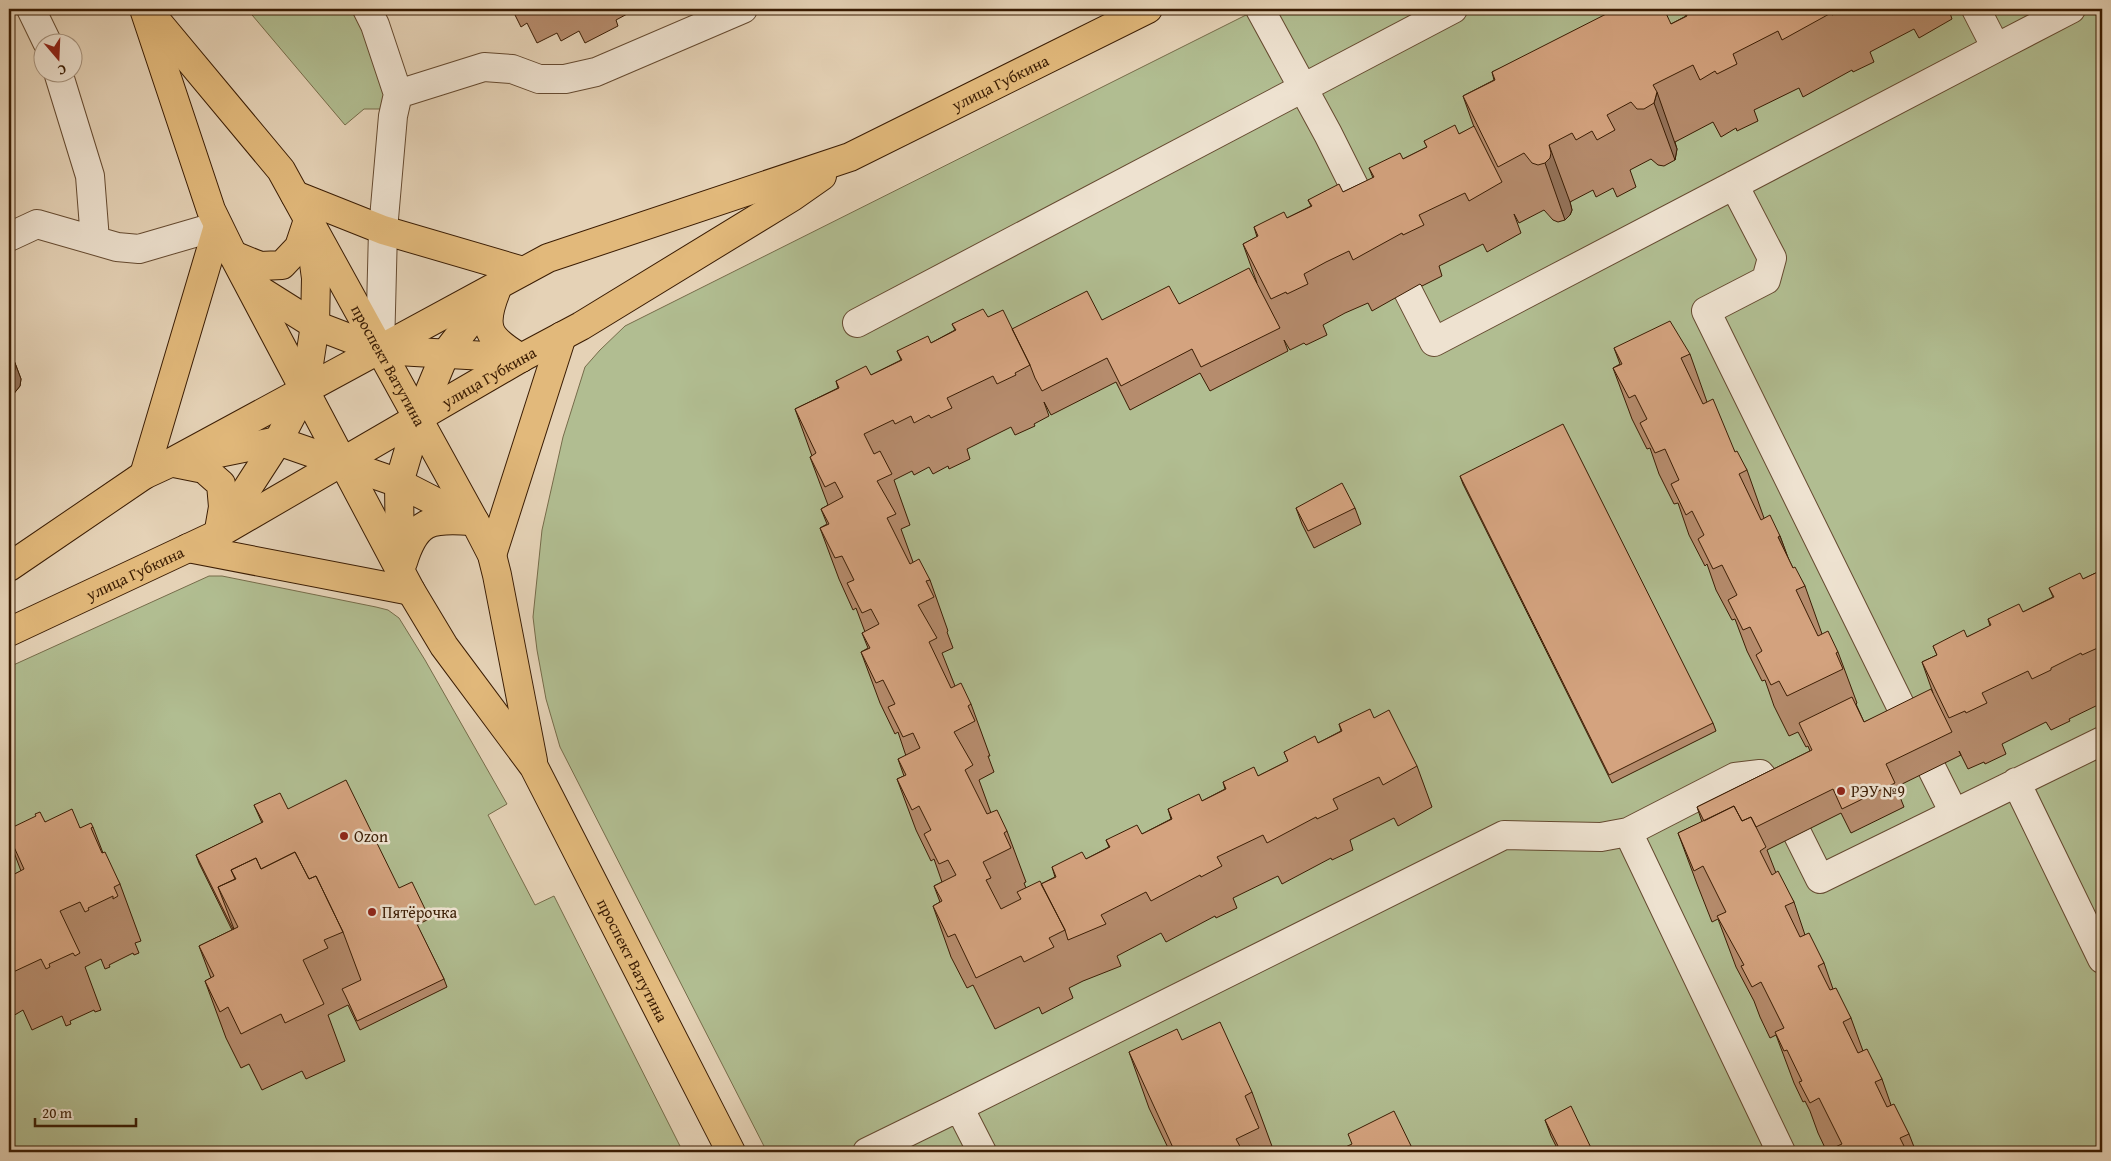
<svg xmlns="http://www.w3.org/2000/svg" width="2111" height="1161" viewBox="0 0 2111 1161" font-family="'Gentium Book Plus',serif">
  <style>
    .green { fill: #b1bd91; stroke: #766c4a }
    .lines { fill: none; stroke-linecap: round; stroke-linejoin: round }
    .minor-casing { stroke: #654a30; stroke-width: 30 }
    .major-casing { stroke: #3a1c03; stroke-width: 30 }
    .minor { stroke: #eee2d0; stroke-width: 28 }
    .major { stroke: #e2b97b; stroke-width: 28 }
    .wall { fill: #b68c6d; stroke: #3a1c03 }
    .shaded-wall { fill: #947259; stroke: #3a1c03 }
    .building { fill: #d4a37f; stroke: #3a1c03 }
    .poi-dot { fill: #8f2418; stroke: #eee2d0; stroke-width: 2 }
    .labels { text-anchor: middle; stroke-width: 5; stroke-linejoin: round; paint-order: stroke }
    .street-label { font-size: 16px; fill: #3a1c03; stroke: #eee2d0 }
    .poi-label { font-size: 16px; fill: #3a1c03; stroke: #eee2d0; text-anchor: start }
  </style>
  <rect width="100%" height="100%" fill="#e5d2b6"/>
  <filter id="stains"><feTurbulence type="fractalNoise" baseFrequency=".004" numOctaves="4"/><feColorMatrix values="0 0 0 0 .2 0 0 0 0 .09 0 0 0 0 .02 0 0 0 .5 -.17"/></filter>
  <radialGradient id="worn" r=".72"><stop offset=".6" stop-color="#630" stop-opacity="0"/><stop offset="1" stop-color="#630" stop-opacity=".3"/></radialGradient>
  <path class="green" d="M247,9H360L388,109H364L345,125Z
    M1258,9H2102V1152H767L560,747L546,699L537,650L533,617L542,530L563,437L585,367L600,350L625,326Z
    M209,576H222L376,607L388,610L399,618L425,660L507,804L488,815L535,905L554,896L683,1152H9V667Z"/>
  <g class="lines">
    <defs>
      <path id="minor" d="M31,9L47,42
        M367,9L375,25L398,94L393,116L383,230L380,350
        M1260,9L1328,134L1371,220
        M1976,9L1996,48L2071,9
        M58,72L90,176L95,240
        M398,94L484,67L512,69L539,79H565L596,72L743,9
        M1734,185L1772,258L1766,280L1706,311L1911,727
        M9,237L37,224L117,247L139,249L218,226
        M1391,258L1434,342L1996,48
        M857,323L1453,9
        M1932,769L1954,813
        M2016,782L2102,959
        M1628,832L1781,1152
        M1798,835L1820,879L2102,741
        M867,1152L959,1107
        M982,1152L959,1107L1504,835L1601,837L1628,832L1735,777L1760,774L1778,795"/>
      <g id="major">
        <path id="s1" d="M144,9L211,210L233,255L411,591L444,646L534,767L731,1152"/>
        <path id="s2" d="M151,14L281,170L475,522L492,555L497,575L533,761"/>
        <path d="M295,195L383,230L523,271"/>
        <path d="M233,255L260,266L282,265L299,247L308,220"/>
        <path d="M252,280L261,291L315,325L380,350L521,358"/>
        <path d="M496,291C481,329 488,338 521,358"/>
        <path d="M199,457L278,441L399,483L475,522"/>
        <path d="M174,463L204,469L221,484L223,507L219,530"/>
        <path d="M144,475L218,226"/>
        <path d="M221,529L278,441L305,390L315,325L316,278L310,234"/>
        <path d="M188,548L411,591"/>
        <path d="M492,555L562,336"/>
        <path d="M403,562C416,520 430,518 471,521"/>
        <path d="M400,564L399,483L418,419L445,354L490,296"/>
        <path id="s3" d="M9,567L144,475L170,463L548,258L850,157L1148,9"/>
        <path id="s4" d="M9,632L218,534L521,358L581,326L792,197L822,176"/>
      </g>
    </defs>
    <use href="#minor" class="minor-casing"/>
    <use href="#major" class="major-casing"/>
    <use href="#minor" class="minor"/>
    <use href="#major" class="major"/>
  </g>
  <path class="wall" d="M502,9H510L504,12Z
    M512,9H627L629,13L616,20L618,26L585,43L579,31L561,41L557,33L537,43L527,23L521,27Z
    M1683,9H1959L1950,13L1952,19L1919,38L1914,29L1870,52L1874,62L1853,72L1852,70L1803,97L1799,88L1754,110L1758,121L1737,131L1736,128L1721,137L1713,122L1675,142L1677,149L1675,160L1664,166L1658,165L1651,159L1630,170L1636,187L1617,197L1613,188L1596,197L1593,190L1570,202L1572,210L1570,215L1565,220L1558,222L1553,220L1544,210L1519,223L1514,214L1521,233L1487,252L1483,244L1439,266L1442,276L1422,286L1420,284L1372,311L1368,303L1345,313L1323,325L1327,335L1306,345L1304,343L1290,350L1284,340L1288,351L1210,391L1200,373L1130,410L1116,382L1051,415L1044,402L1049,416L1034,424L1035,426L1015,435L1011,427L967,449L970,459L949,469L948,466L933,474L929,467L914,475L912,471L894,480L910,525L901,529L913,562L930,580L948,631L947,632L953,648L942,653L955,686L971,704L990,756H988L994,772L979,780L991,813L1007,831L1026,882L1024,883L1026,888L1041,884L1055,877L1052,867L1086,859L1109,847L1106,840L1142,834L1171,819L1168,809L1202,801L1225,789L1223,782L1258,776L1288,761L1284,752L1318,743L1341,731L1339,724L1374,718L1417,766L1432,807L1398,826L1394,818L1350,840L1353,850L1332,860L1331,858L1282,884L1278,876L1233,898L1237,908L1216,918L1215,916L1166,942L1161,933L1117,956L1121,966L1083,981L1069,988L1073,998L1042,1014L1039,1007L995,1029L973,985L967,988L951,957L933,906L940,902L934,886L942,882L934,859L931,861L916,830L897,779L904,776L898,759L906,756L898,732L895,734L880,703L861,652L868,648L862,633L865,632L856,608L853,610L839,579L820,528L827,524L821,509L828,505L810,457L812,456L795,409L838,388L836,381L871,375L901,360L897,351L931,343L955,330L952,324L988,317L1012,329L1102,320L1179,304L1257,283L1243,244L1257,237L1254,227L1287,218L1311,206L1308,200L1343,192L1373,178L1369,168L1403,159L1427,147L1424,141L1459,134L1474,127L1463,96L1494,80L1492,72L1625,10L1671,24L1686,16Z
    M1614,348L1690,354L1707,402L1735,452L1747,470L1764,518L1780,536L1788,558L1793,568L1805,586L1822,634L1838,652L1857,703L1856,704L1864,722L1933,693L1922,662L1937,655L1933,646L1967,637L1990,626L1988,619L2023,612L2053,597L2049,588L2083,579L2102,570V706H2101L2100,704L2069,719L2070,721L2051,730L2046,722L2002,744L2006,754L1985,764L1984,762L1968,769L1959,751L1961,755L1896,787L1904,807L1851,833L1841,813L1767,850L1776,873L1794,902L1805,935L1824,963L1833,989L1851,1018L1863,1051L1882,1079L1891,1105L1909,1134L1916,1152H1834V1151L1831,1152H1827L1818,1133L1810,1111L1805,1101L1803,1102L1794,1083L1776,1035L1770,1038L1760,1017L1754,1001L1736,967L1718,919L1712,922L1697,884L1678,833L1702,822L1697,807L1810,751L1808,746L1806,747L1798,732L1789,736L1774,706L1765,680L1762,681L1747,651L1735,619L1732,620L1716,590L1707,564L1705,566L1689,535L1678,503L1674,504L1659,474L1650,448L1647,449L1632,419L1613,368L1620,364Z
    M9,350L15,363L21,379L20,386L12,396L9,397Z
    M1460,476L1713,723L1716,731L1612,783L1463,484Z
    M1296,508H1355L1361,524L1314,548L1302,524Z
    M254,805L288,809L399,888L426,911L429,919L417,925L444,979L447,987L360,1030L348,1005L328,1015L345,1061L306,1079L302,1071L262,1090L249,1064L241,1068L226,1038L205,981L211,978L199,946L232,930L199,863L196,855L262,823Z
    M45,822L80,828L93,827L103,853L120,884L141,941L135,943L139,953L134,955L133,953L109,965L110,967L105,969L101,959L85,967L101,1010L95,1012L94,1010L70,1021L71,1024L66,1026L62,1016L32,1030L23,1010L13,1016L9,1006V877L21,871L9,839V826L11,828Z
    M1182,1040L1252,1092L1273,1149L1268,1152H1170L1149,1108L1129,1052Z
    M1545,1120L1593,1152H1559L1551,1136Z"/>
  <path class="shaded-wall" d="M1657,92L1677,149L1675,160L1654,103Z
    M1549,145L1570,202L1572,210L1570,215L1565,220L1545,163Z
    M15,363L21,379L20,386L12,396L9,386V377Z
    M1780,536L1799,587L1778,537Z"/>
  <path class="building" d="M1616,9H1624L1625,10L1628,9H1664L1671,24L1687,16L1684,9H1845L1832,15L1831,13L1782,40L1778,31L1733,54L1737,64L1717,74L1715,71L1700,80L1693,65L1653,85L1657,92L1654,103L1644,109H1637L1631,102L1607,115L1615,130L1597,140L1592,131L1576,140L1572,133L1549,145L1551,153L1550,158L1545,163L1538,165L1532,163L1524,153L1498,167L1463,96L1495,80L1492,72Z
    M1455,125L1459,134L1474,126L1502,182L1469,201L1465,193L1419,215L1424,225L1403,235L1402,233L1353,260L1349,251L1326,262L1304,274L1308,284L1287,294L1286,292L1271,299L1243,244L1258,236L1254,227L1284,212L1287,218L1312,206L1308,200L1339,184L1343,192L1374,177L1369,168L1400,153L1403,159L1427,147L1424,141Z
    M1249,268L1280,328L1201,367L1192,349L1121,386L1107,358L1042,391L1035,378L1030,365L1012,329L1087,291L1102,320L1169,286L1179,304Z
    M983,309L988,317L1003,310L1030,365L1015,373L1016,375L997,384L993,376L947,398L952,408L931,418L929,415L914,423L911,416L895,424L893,420L864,434L874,454L880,451L892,474L877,481L896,514L887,518L910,564L919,559L930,580L926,581L934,597L918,605L937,638L929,642L951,688L961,683L971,704L968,706L975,721L954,732L973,765L965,770L987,814L997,810L1007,831L1004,833L1011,848L983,862L991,878L986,880L1001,909L1021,899L1017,892L1040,881L1065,930L1049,938L1054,947L1024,962L1021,956L976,978L955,934L948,937L933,906L942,901L934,886L956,875L948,860L939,864L924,834L931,830L919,806L912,810L897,779L906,775L898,759L920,748L913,733L903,737L888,707L895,704L883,680L876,683L861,652L870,648L862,633L879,624L871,609L862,613L847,583L854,580L842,556L835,558L820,528L829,524L821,509L843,497L835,482L825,487L810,457L816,453L795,409L839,388L836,381L866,366L871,375L902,360L897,351L928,336L931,343L956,330L952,324Z
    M1670,321L1690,354L1681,358L1703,404L1713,399L1735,452L1737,451L1747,470L1739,474L1761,520L1770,515L1780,536L1778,537L1793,568L1795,567L1805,586L1796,590L1818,636L1828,631L1838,652L1836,653L1843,669L1787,696L1779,681L1771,685L1756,655L1762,651L1750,627L1743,630L1728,600L1737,595L1722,565L1713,569L1698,539L1704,535L1692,511L1686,515L1671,484L1679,480L1665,449L1655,453L1640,423L1647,419L1635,395L1629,398L1613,368L1622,364L1614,348Z
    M9,350L15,363V370L9,377Z
    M1563,424L1713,723L1609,775L1460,476Z
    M1342,483L1355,508L1308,531L1296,508Z
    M2102,570V634L2098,635L2102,643V646L2082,655L2081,653L2051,668V670L2032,679L2028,671L1982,693L1987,703L1966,713L1965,711L1949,718L1922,662L1937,655L1933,646L1964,630L1967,637L1991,625L1988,619L2019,604L2023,612L2054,597L2049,588L2080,573L2083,579Z
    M1931,689L1952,732L1886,764L1895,783L1842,809L1833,789L1756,827L1751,817L1742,821L1734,806L1704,821L1697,807L1812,750L1799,723L1852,697L1864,722Z
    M1370,709L1374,718L1389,710L1417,766L1383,785L1379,777L1333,799L1338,809L1317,819L1316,817L1267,843L1263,835L1217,857L1222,866L1201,877L1200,875L1151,901L1146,892L1101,915L1106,924L1068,940L1065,930L1041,884L1056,877L1052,867L1082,852L1086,859L1110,847L1106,840L1137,825L1142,834L1172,819L1168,809L1199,794L1202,801L1226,789L1223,782L1254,767L1258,776L1288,761L1284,752L1315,736L1318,743L1342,731L1339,724Z
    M346,780L399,888L412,882L426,911L414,918L444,979L357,1021L346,997L342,989L361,980L343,932L316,876L309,879L295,852L261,869L256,858L231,870L235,879L218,887L234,929H233L196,855L263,822L254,805L280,793L288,809Z
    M1734,806L1742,821L1751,817L1766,847L1760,851L1772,875L1778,871L1794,902L1785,906L1800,937L1809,933L1824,963L1818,966L1830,990L1836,988L1851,1018L1843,1022L1858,1053L1867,1049L1882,1079L1875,1082L1887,1107L1894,1104L1909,1134L1900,1138L1907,1152H1835L1833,1148L1842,1144L1819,1098L1810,1103L1799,1082L1802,1081L1787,1050L1784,1051L1775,1032L1784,1028L1761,982L1752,987L1741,966L1744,965L1717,916L1726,912L1703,866L1694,871L1678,833Z
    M72,809L80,828L91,823L93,827L91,828L102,853L105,852L120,884L114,887L118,896L113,899V896L88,908L89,910L85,912L80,902L60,911L80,953L75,956L73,953L49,964L50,967L46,969L41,959L11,973L9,967V877L24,869L9,836V826H11V828L36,816L35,814L40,812L45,822Z
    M295,852L309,879L316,876L343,932L324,940L328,948L303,960L324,1004L285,1023L281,1014L241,1034L228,1007L220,1012L205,981L214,976L199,946L238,927L218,887L236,879L231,870L256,858L261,869Z
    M1220,1022L1252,1092L1245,1096L1259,1128L1236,1139L1243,1152H1175L1129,1052L1177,1029L1182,1040Z
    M1571,1106L1593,1152H1561L1545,1120Z
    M1394,1111L1414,1152H1335L1352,1144L1348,1134Z"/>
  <g class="poi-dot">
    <circle cx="1841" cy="791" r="5"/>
    <circle cx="344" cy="836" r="5"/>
    <circle cx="372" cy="912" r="5"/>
  </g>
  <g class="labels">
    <g class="street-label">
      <text dy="6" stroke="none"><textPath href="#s3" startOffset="1108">улица Губкина</textPath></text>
      <text dy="6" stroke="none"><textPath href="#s2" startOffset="426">проспект Ватутина</textPath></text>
      <text dy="6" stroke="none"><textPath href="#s4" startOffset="544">улица Губкина</textPath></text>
      <text dy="6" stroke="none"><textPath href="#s4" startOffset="139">улица Губкина</textPath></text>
      <text dy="6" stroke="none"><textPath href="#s1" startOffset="1074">проспект Ватутина</textPath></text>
    </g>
    <g class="poi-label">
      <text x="1851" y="797">РЭУ №9</text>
      <text x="354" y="842">Ozon</text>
      <text x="382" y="918">Пятёрочка</text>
    </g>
  </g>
  <rect width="2111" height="1161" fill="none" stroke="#e5d2b6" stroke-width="30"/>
  <rect x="10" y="10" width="2091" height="1141" fill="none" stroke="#3a1c03" stroke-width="2.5"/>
  <rect x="15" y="15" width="2081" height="1131" fill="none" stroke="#3a1c03"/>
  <g transform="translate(58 58) rotate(161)"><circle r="24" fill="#eee2d0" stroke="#a6937e"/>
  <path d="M0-4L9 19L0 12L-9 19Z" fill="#8f2418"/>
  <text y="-8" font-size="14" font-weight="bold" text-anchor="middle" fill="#3a1c03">С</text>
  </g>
  <path d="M35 1118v8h101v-8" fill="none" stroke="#3a1c03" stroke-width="2.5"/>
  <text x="42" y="1118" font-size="15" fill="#3a1c03" stroke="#eee2d0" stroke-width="4" paint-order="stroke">20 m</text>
  <rect width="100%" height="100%" filter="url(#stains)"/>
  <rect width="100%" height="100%" fill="url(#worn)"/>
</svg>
